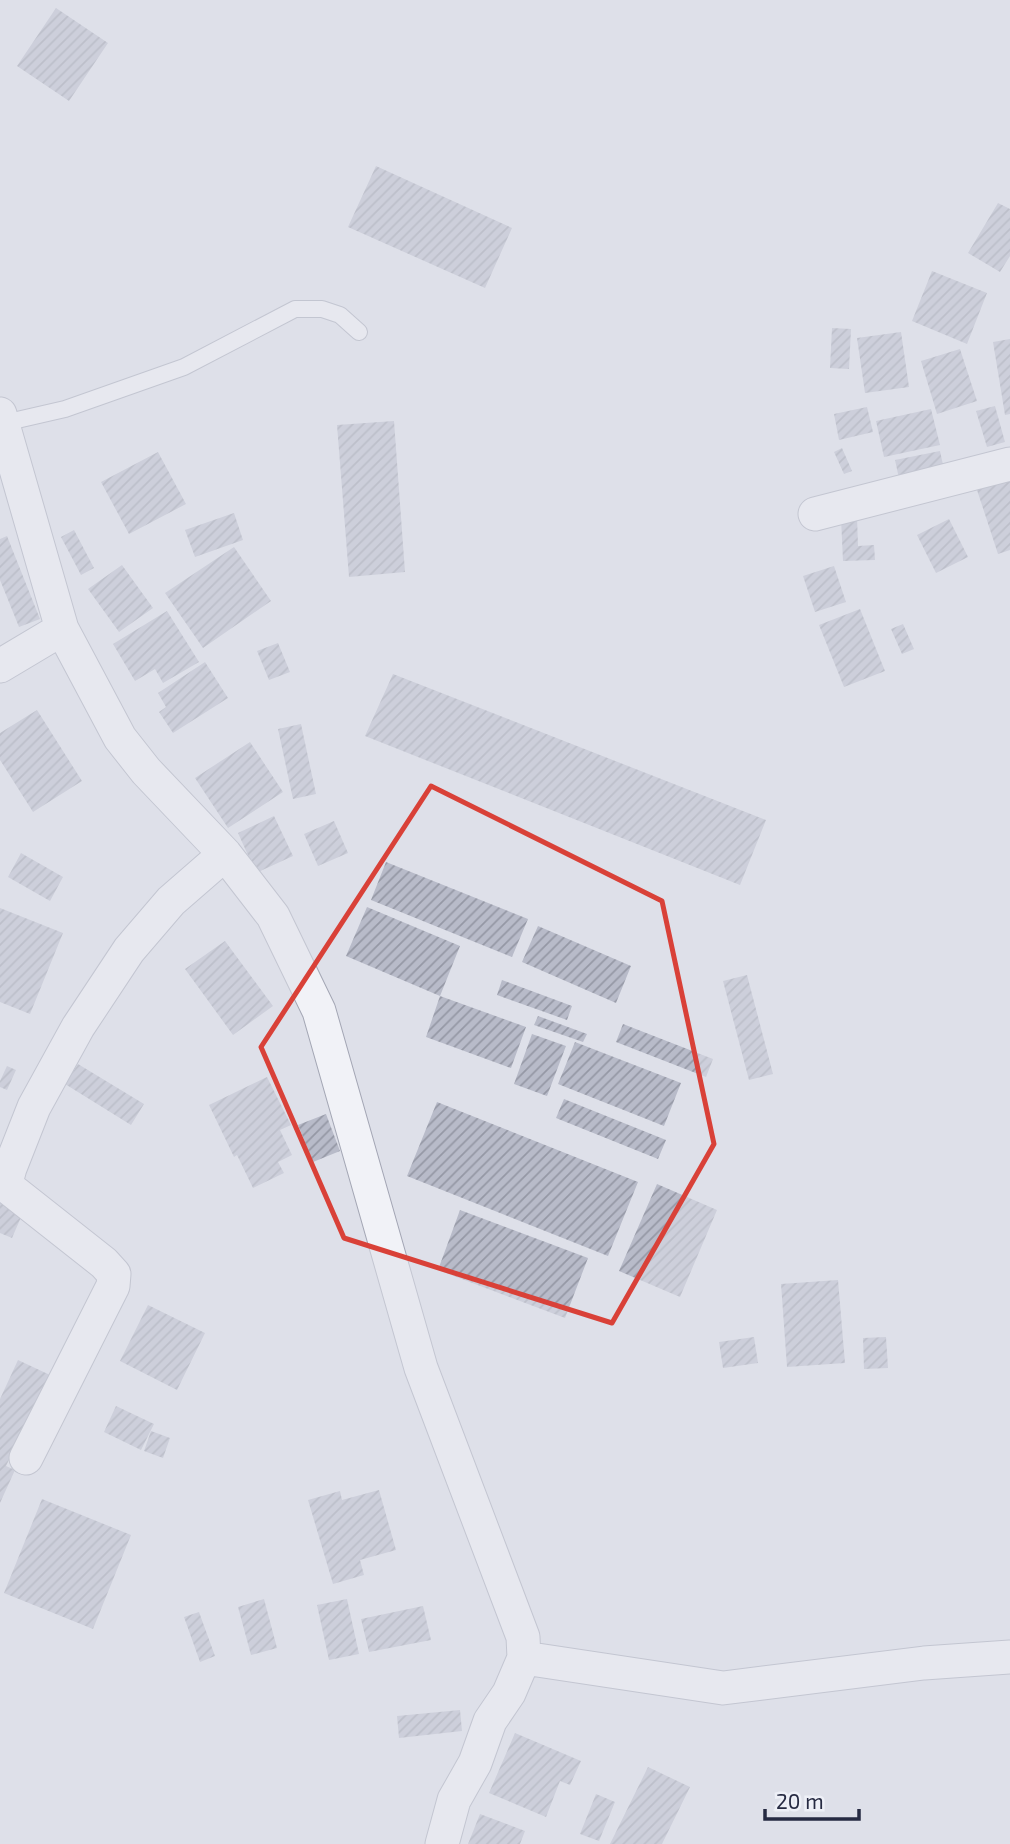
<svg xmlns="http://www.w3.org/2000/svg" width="1010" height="1844" viewBox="0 0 1010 1844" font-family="'Exo 2',sans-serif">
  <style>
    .building { fill: url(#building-hatch) }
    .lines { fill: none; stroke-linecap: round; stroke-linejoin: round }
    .service-casing { stroke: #a3a6b4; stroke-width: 18 }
    .minor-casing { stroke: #a3a6b4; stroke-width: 35 }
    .service { stroke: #f1f2f7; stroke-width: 16 }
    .minor { stroke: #f1f2f7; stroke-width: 33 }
    .marked { fill: none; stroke: #d94138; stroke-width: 5; stroke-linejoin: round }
  </style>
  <defs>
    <pattern id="building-hatch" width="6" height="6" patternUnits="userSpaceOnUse" patternTransform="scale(1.75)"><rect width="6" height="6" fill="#b8bbc9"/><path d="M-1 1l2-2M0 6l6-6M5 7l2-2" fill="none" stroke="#9598a5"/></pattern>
  </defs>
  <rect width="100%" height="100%" fill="#dee0e9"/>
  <path class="building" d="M56,8L108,43L69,101L17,66Z
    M376,166L512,228L485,288L348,227Z
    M998,203L1010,209V256L1000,272L968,253Z
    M932,271L987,293L967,344L912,321Z
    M832,328L851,329L849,369L830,368Z
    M901,332L909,387L865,393L857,338Z
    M1010,339V414L1005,415L993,342Z
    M960,349L977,401L937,414L921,361Z
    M995,406L1005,442L987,447L976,411Z
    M867,407L873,432L839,440L834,414Z
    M931,409L940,445L884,457L876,421Z
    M394,421L405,572L349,577L337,425Z
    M842,448L852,471L844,474L834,452Z
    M940,451L945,474L900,483L895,460Z
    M158,452L186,504L129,534L101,482Z
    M1010,478V550L998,554L977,490Z
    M234,513L243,540L195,557L185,530Z
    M857,517L858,546L874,545L875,560L843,561L841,518Z
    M949,519L968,557L936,573L917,535Z
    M74,530L94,568L81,575L61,537Z
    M7,536L40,619L19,627L0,580V539Z
    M234,547L271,601L203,648L165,593Z
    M122,565L153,608L119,632L88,589Z
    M834,566L846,602L815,612L803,576Z
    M860,609L885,671L844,687L819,625Z
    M167,611L199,662L163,683L155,669L135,681L113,644Z
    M903,624L914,649L902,654L891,629Z
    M278,643L290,672L269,680L257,651Z
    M205,662L228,698L173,733L159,712L166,707L158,693Z
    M393,674L766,820L740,885L365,736Z
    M37,710L82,781L33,812L0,760V733Z
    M301,724L316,794L293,799L278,729Z
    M250,742L283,792L228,828L195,778Z
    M274,816L293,856L256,873L238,833Z
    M334,821L348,853L318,866L304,834Z
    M21,853L63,877L50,901L8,877Z
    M386,862L528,919L512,957L371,900Z
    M367,907L460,946L440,996L346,956Z
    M0,908L63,933L30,1014L0,1002Z
    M538,926L631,966L616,1003L522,962Z
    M225,941L273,1006L233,1035L185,969Z
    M747,975L773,1074L749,1080L723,981Z
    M502,980L572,1006L567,1020L497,995Z
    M440,996L526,1027L511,1068L426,1037Z
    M538,1016L587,1034L583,1042L534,1025Z
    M623,1024L713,1059L706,1077L616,1042Z
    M532,1034L566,1046L547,1096L514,1084Z
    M575,1042L681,1083L664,1126L558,1084Z
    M78,1064L144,1104L131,1125L65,1084Z
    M7,1066L16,1070L7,1090L0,1087V1081Z
    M267,1077L291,1125L280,1130L292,1155L278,1162L284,1173L253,1188L237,1155L234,1157L209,1105Z
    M564,1099L666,1140L658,1159L556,1118Z
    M437,1102L638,1182L608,1256L407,1176Z
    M326,1114L340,1151L313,1162L298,1125Z
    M657,1184L717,1210L680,1297L619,1271Z
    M0,1197L25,1208L12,1238L0,1233Z
    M460,1210L588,1258L565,1318L438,1270Z
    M838,1280L845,1363L787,1367L781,1284Z
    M148,1305L205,1333L177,1390L120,1361Z
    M754,1337L758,1363L723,1368L719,1342Z
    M886,1337L888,1368L864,1369L863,1338Z
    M18,1360L50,1375L6,1466L15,1470L0,1503V1399Z
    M116,1406L154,1424L141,1450L104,1432Z
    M151,1431L170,1438L163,1458L144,1451Z
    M379,1490L396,1550L360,1560L364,1575L333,1584L308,1500L340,1491L342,1500Z
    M42,1499L131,1535L93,1629L4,1593Z
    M264,1599L277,1648L251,1655L238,1607Z
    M347,1599L359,1654L329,1660L317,1605Z
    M423,1606L431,1640L369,1652L361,1619Z
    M199,1612L215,1656L200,1662L184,1617Z
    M460,1710L462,1731L399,1738L397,1716Z
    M515,1733L581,1761L570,1785L560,1781L546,1817L489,1793Z
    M648,1767L690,1787L662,1844H610Z
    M596,1794L615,1802L599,1841L580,1834Z
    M480,1814L525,1831L520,1844H468Z"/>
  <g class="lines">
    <defs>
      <path id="service" d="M4,423L65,409L184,367L295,309H322L340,315L359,332"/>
      <path id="minor" d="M0,414L62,629L0,666
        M815,514L1010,464
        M62,629L120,738L146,771L225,854L273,916L319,1011L421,1368L523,1637L524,1658L509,1693L490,1721L475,1763L454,1800L442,1844
        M26,1458L113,1286L114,1274L104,1263L9,1188L7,1179L10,1168L34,1107L78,1027L129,950L171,901L225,854
        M524,1658L723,1688L924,1663L1010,1657"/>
    </defs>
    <use href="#service" class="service-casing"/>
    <use href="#minor" class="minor-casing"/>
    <use href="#service" class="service"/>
    <use href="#minor" class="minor"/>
  </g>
  <path d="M0 0H1010V1844H0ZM431,786L662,901L714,1144L612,1323L344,1238L261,1047Z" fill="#dee0e9" fill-opacity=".55" fill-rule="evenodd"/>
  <path class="marked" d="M431,786L662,901L714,1144L612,1323L344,1238L261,1047Z"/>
  <path d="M765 1809v10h94v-10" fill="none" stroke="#262a42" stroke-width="3.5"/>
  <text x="776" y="1809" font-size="21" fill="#262a42" stroke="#eef0f7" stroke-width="5" paint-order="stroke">20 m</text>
</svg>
